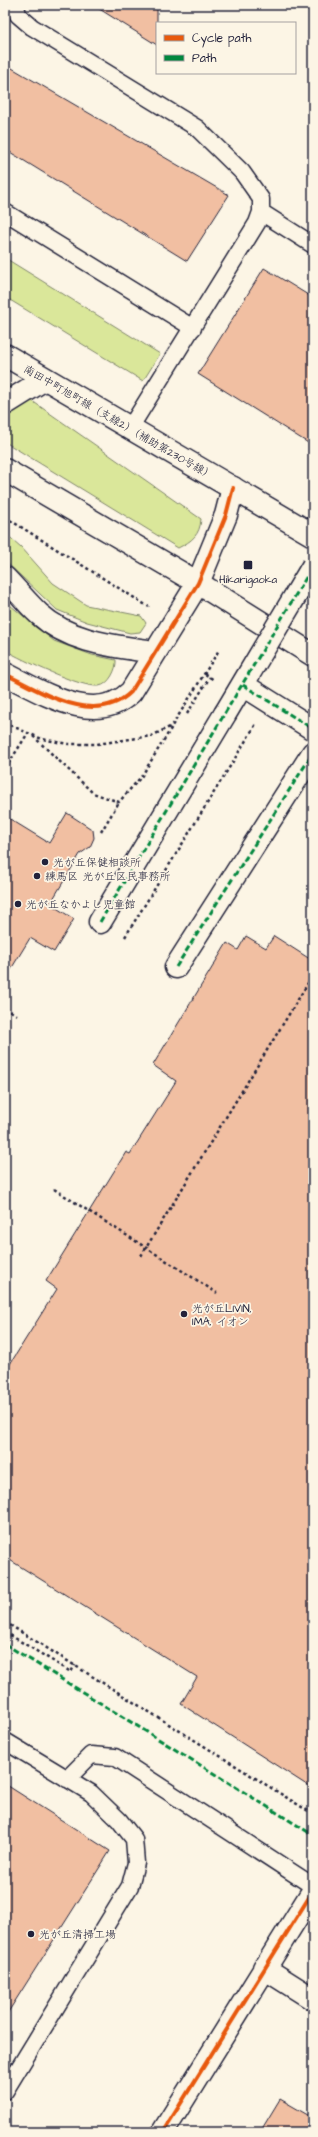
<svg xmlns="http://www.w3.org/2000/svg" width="318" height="2137" viewBox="0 0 318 2137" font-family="'Architects Daughter','Klee One',sans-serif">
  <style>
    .green { fill: #dae79a; stroke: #7e846a }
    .building { fill: #f1bfa2; stroke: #22223b }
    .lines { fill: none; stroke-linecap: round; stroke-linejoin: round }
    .service-casing { stroke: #22223b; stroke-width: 19 }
    .pedestrian-casing { stroke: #22223b; stroke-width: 25 }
    .minor-casing { stroke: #22223b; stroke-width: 25 }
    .tertiary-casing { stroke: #22223b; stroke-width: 25 }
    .secondary-casing { stroke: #22223b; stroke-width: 25 }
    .path { stroke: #22223b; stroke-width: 2.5; stroke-dasharray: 3 3; stroke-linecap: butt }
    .service { stroke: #fcf5e5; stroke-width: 16 }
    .pedestrian { stroke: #fcf5e5; stroke-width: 22 }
    .minor { stroke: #fcf5e5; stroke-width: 22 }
    .tertiary { stroke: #fcf5e5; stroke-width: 22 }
    .secondary { stroke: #fcf5e5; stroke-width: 22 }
    .pedestrian-bridge-casing { stroke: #22223b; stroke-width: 25; stroke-linecap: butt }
    .pedestrian-bridge { stroke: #fcf5e5; stroke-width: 22 }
    .quiet { stroke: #00873e; stroke-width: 3; stroke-dasharray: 6 3; stroke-linecap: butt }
    .cycleway-casing { stroke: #fcf5e5; stroke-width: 6 }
    .cycleway { stroke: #e8590c; stroke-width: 4 }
    .poi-dot { fill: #22223b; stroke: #fcf5e5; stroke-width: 1.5 }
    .labels { text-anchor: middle; stroke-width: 3.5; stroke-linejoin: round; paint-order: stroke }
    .street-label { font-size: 11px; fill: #22223b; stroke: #fcf5e5 }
    .poi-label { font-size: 11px; fill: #22223b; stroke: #fcf5e5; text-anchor: start }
  </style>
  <rect width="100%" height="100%" fill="#fcf5e5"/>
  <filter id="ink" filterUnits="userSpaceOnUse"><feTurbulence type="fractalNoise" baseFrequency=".025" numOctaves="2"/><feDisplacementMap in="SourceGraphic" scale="8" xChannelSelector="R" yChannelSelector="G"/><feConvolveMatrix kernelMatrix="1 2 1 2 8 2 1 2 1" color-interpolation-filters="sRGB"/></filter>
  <g filter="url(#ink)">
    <path class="green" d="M5,258L160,354L143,381L5,297Z
      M5,382L201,519C200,535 192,541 178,548L5,442Z
      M5,533L21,547L53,583L86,605L141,616L146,623L140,632L130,633L87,622L57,610L5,561Z
      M5,601L54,641L92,655L116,660C117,669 109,685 99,686C81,688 22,660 5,650Z"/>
    <path class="building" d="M93,5H157V45Z
      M5,64L229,195L187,261L5,149Z
      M264,268L313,298V446L198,374Z
      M67,813L93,830L94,838L90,847L80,854L50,904L74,919L54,952L30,938L5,979V816L49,843Z
      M246,936L266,948L274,936L313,961V1789L181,1704L197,1677L5,1557V1372L57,1289L46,1281L126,1152L130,1154L176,1081L153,1065L227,943L238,950Z
      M5,1784L110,1851L5,2017Z
      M280,2099L313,2118V2132H260Z"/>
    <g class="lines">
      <defs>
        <path id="service" d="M16,5L18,15L32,27L197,128L242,172L261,199V212L257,223L130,428
          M5,212L193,328
          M261,212L313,245
          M5,1741L91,1793L119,1820L134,1839L136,1863L130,1886L5,2091
          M67,1779L91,1755L115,1757L313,1886"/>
        <path id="pedestrian" d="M100,922L225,714
          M176,967L313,753"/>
        <path id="minor" d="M5,404L45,379
          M5,578C17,590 27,603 39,614C71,643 115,646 155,652
          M5,674C42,692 95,727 131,692L198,583L226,515L233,488"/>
        <path id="tertiary" d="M264,1968L313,1999
          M163,2132L313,1891"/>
        <path id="secondary" d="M5,355L313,535
          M5,470L198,583L313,655"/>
      </defs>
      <use href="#service" class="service-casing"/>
      <use href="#pedestrian" class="pedestrian-casing"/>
      <use href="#minor" class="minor-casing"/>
      <use href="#tertiary" class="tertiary-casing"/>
      <use href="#secondary" class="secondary-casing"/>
      <path class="path" d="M5,517L149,607
        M205,674L214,680
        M187,714L210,677
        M5,723L42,739L68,744H97L151,736L172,726L219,650
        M33,736L93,793L119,802L141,777L172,727
        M5,769L28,733
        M101,832L119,802
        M125,937L256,724
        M5,1008L17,1015
        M54,1189L217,1293
        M141,1256L313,975
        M5,1622L313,1814
        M5,1632L71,1672L75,1665"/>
      <use href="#service" class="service"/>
      <use href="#pedestrian" class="pedestrian"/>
      <use href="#minor" class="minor"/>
      <use href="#tertiary" class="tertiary"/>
      <use href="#secondary" class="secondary"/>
      <defs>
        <path id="pedestrian-bridge" d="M243,685L313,729
          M225,714L313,566"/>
      </defs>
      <use href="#pedestrian-bridge" class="pedestrian-bridge-casing"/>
      <use href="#pedestrian-bridge" class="pedestrian-bridge"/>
      <path class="quiet" d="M243,685L313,729
        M100,922L313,566
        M176,967L313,753
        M5,1644L313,1835"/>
      <defs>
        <path id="cycleway" d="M5,674C42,692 95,727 131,692L198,583L226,515L233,488
          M163,2132L313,1891"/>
      </defs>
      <use href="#cycleway" class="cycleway-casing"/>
      <use href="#cycleway" class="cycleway"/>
    </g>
  </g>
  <g class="poi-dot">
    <rect x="243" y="560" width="10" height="10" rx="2"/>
    <circle cx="45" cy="862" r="4"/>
    <circle cx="37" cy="876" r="4"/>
    <circle cx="18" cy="904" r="4"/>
    <circle cx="184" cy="1314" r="4"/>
    <circle cx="31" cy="1934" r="4"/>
  </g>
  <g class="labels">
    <g class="street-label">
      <text transform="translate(119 422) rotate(30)" y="4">南田中町旭町線（支線2）（補助第230号線）</text>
    </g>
    <g class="poi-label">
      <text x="248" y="583" text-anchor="middle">Hikarigaoka</text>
      <text x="53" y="866">光が丘保健相談所</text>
      <text x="45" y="880">練馬区 光が丘区民事務所</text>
      <text x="26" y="908">光が丘なかよし児童館</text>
      <text x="192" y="1312">光が丘LIVIN,<tspan x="192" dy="13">IMA, イオン</tspan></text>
      <text x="39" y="1938">光が丘清掃工場</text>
    </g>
  </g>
  <rect width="318" height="2137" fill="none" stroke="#fcf5e5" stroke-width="20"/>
  <rect x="10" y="10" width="298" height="2117" fill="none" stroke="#22223b" stroke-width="1.5" filter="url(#ink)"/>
  <rect x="156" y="22" width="140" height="52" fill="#fcf5e5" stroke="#a5a1a1"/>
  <rect x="164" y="35" width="20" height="6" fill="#e8590c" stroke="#a5a1a1"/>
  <text x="192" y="42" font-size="12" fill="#22223b">Cycle path</text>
  <rect x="164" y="55" width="20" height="6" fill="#00873e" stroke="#a5a1a1"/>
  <text x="192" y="62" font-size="12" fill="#22223b">Path</text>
</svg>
